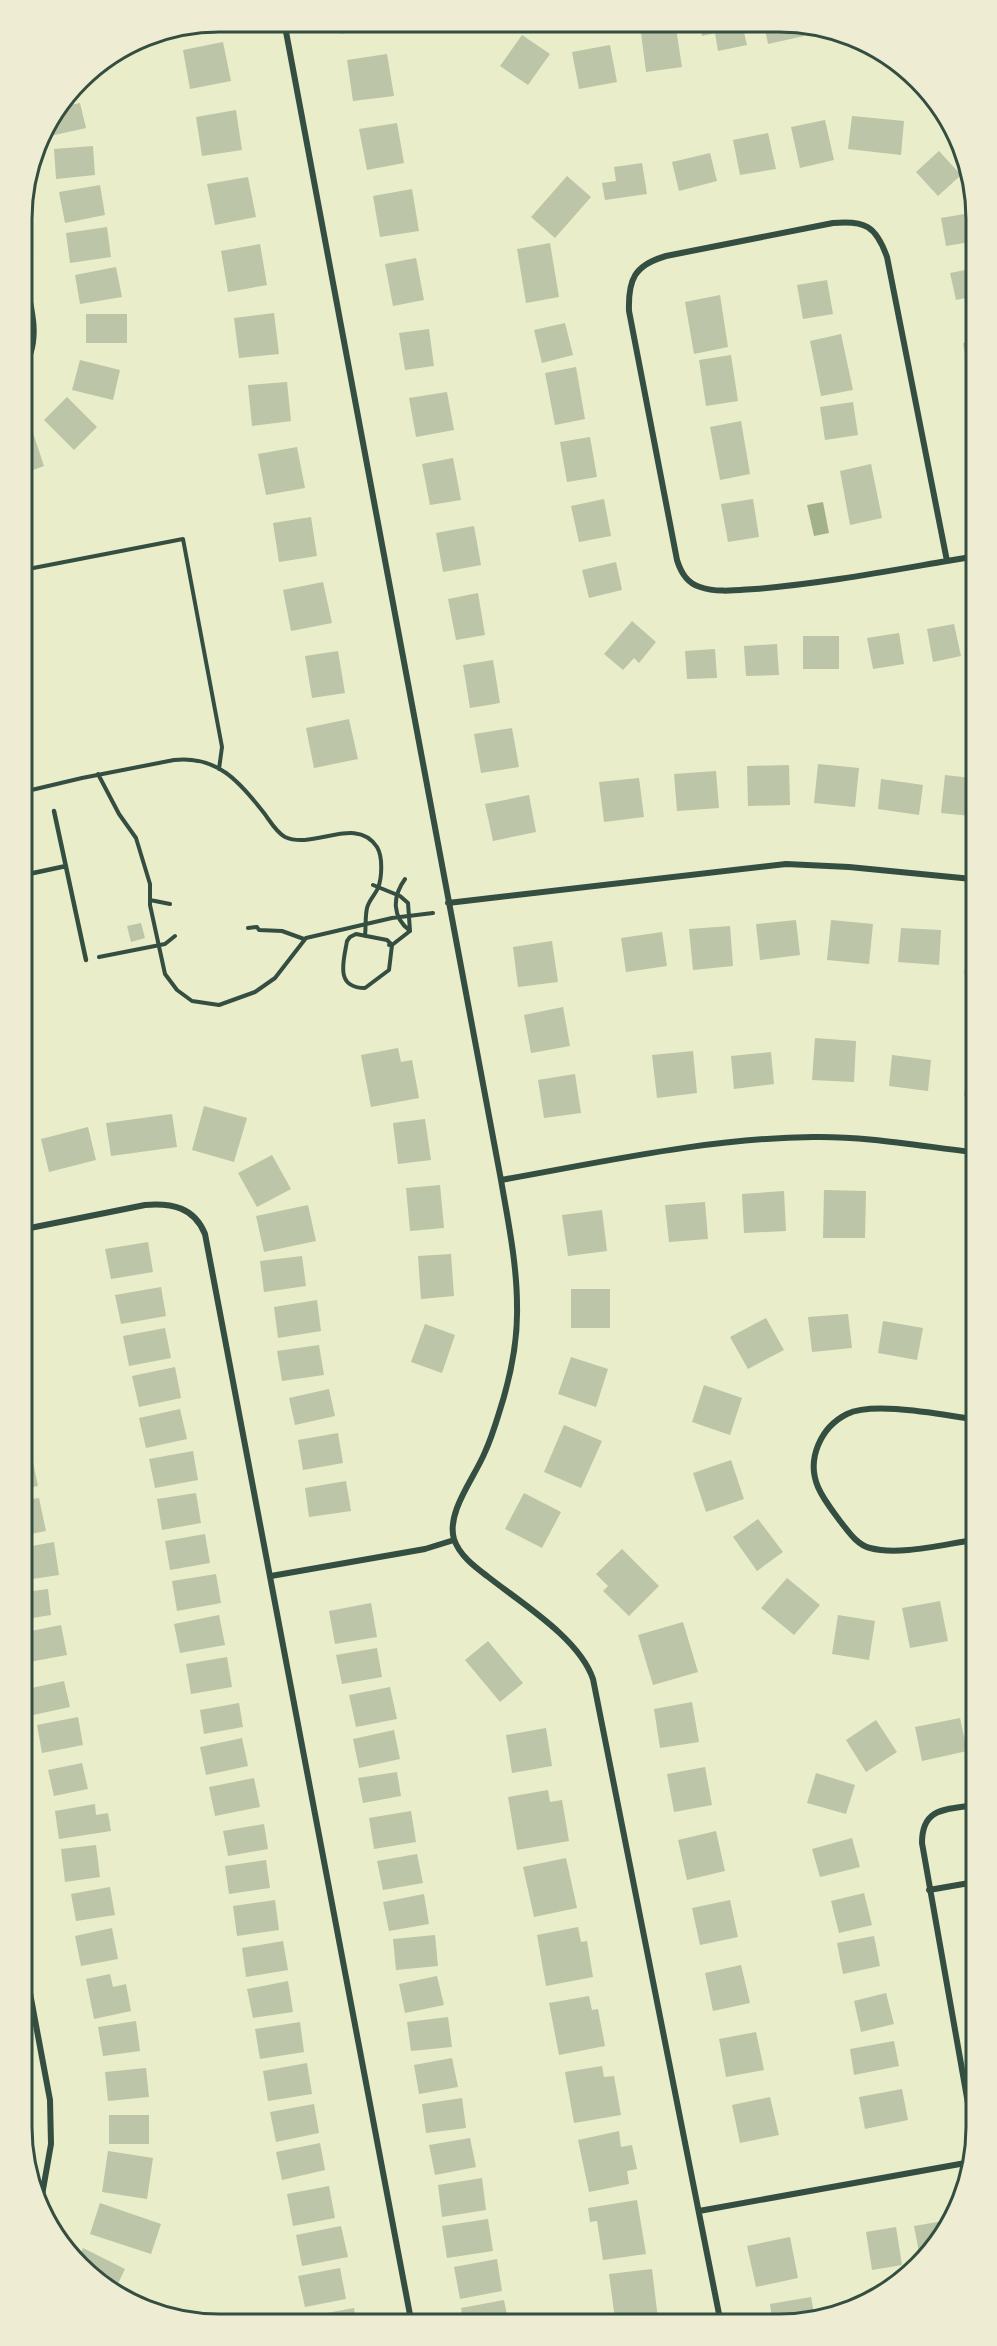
<svg xmlns="http://www.w3.org/2000/svg" width="997" height="2346" viewBox="0 0 997 2346" font-family="'PT Sans Narrow',sans-serif">
  <style>
    .water { fill: #a3b18a }
    .building { fill: #bcc5a7 }
    .lines { fill: none; stroke-linecap: round; stroke-linejoin: round }
    .path { stroke: #344e41; stroke-width: 4 }
    .service { stroke: #344e41; stroke-width: 4.5 }
    .minor { stroke: #344e41; stroke-width: 6 }
    .rim { fill: none; stroke: #344e41; stroke-width: 3 }
  </style>
  <rect width="100%" height="100%" fill="#e9edc9"/>
  <path class="water" d="M823,502L829,533L814,536L807,505Z"/>
  <path class="building" d="M338,22H382L383,27L340,34Z
    M479,23H508L509,27L481,32Z
    M700,24H742L747,45L718,51L715,33L702,36Z
    M764,24L802,25L804,36L768,44Z
    M676,28L682,67L646,72L641,33Z
    M522,35L550,54L528,85L500,66Z
    M223,42L231,81L190,89L183,50Z
    M610,45L617,82L579,89L572,52Z
    M387,54L394,96L353,101L347,60Z
    M79,81L81,91L70,93L71,92Z
    M80,103L86,128L46,137L44,128L60,107Z
    M236,110L242,150L202,156L196,117Z
    M852,116L904,121L901,155L848,149Z
    M825,120L834,160L800,168L791,127Z
    M397,123L404,163L367,170L359,129Z
    M768,133L776,169L740,175L733,140Z
    M93,146L95,175L56,179L54,149Z
    M939,151L961,175L938,196L916,172Z
    M710,153L717,181L679,191L672,162Z
    M642,163L647,194L605,200L602,183L616,181L614,167Z
    M567,176L591,197L555,238L531,217Z
    M248,177L256,217L215,225L207,184Z
    M100,185L105,215L65,223L59,192Z
    M412,189L419,231L380,237L373,196Z
    M970,213V242L946,246L941,218Z
    M107,227L111,257L70,263L66,233Z
    M550,243L559,297L526,303L517,249Z
    M260,244L267,285L228,292L221,251Z
    M416,258L424,300L393,306L385,264Z
    M116,267L122,297L80,304L75,275Z
    M970,269V297L956,300L950,273Z
    M827,280L833,314L803,319L797,285Z
    M720,295L728,347L694,354L685,302Z
    M274,313L279,354L239,358L234,318Z
    M86,314H127V343H86Z
    M565,323L573,355L542,363L534,330Z
    M429,329L434,366L405,370L399,333Z
    M841,334L853,390L821,396L810,341Z
    M970,342V377H969L963,343Z
    M731,355L738,401L706,406L699,360Z
    M80,360L120,370L113,400L72,390Z
    M576,367L585,419L555,425L545,373Z
    M287,382L291,421L252,426L248,385Z
    M447,392L454,430L416,437L409,398Z
    M67,397L97,427L74,450L44,420Z
    M853,402L858,435L825,440L820,407Z
    M741,421L750,474L720,480L710,427Z
    M31,427L44,466L22,474V430Z
    M590,437L597,477L567,482L560,442Z
    M297,447L305,488L266,495L258,454Z
    M453,458L461,500L430,505L422,464Z
    M871,464L882,518L850,525L840,471Z
    M604,499L611,536L579,542L571,506Z
    M753,499L759,537L728,542L721,504Z
    M311,517L317,556L279,562L273,523Z
    M474,526L481,565L443,572L436,533Z
    M616,562L622,590L589,598L582,570Z
    M323,582L332,623L291,631L283,590Z
    M478,593L485,635L456,640L448,599Z
    M632,621L656,642L639,663L634,658L623,670L604,654Z
    M954,624L961,656L933,662L927,629Z
    M899,633L904,664L873,669L867,638Z
    M803,636H839V669H803Z
    M777,644L779,675L746,676L744,646Z
    M715,649L717,678L687,679L685,651Z
    M338,651L345,693L312,698L305,656Z
    M493,660L500,703L470,708L463,665Z
    M349,719L358,759L314,768L306,728Z
    M512,728L519,767L481,773L474,734Z
    M818,764L859,768L855,807L814,803Z
    M789,765L790,805L748,806L747,766Z
    M716,771L719,808L677,811L674,774Z
    M945,775L971,778V816L941,813Z
    M639,778L644,817L604,822L599,782Z
    M881,779L923,785L919,815L878,809Z
    M529,795L536,832L493,841L485,804Z
    M796,920L800,955L760,960L756,924Z
    M831,920L873,924L869,964L827,960Z
    M141,923L145,938L131,942L127,926Z
    M730,926L733,966L693,970L689,929Z
    M901,928L941,930L939,965L898,962Z
    M662,932L667,966L626,972L621,938Z
    M970,934L972,935V975L964,974Z
    M552,941L558,982L518,987L513,947Z
    M563,1007L570,1046L531,1053L524,1015Z
    M815,1038L856,1041L854,1082L812,1080Z
    M398,1048L401,1062L412,1060L419,1098L371,1107L361,1055Z
    M693,1051L697,1093L657,1098L652,1055Z
    M771,1052L774,1084L734,1089L731,1056Z
    M892,1055L931,1060L928,1091L889,1086Z
    M968,1064H972V1097L964,1096Z
    M575,1074L581,1113L544,1118L538,1080Z
    M204,1106L247,1118L234,1162L192,1150Z
    M172,1114L177,1147L111,1156L106,1123Z
    M425,1119L431,1160L398,1164L393,1123Z
    M88,1127L96,1160L49,1172L41,1139Z
    M272,1155L291,1189L257,1207L238,1173Z
    M440,1185L444,1228L410,1231L406,1188Z
    M824,1190L866,1191L865,1238H823Z
    M784,1191L786,1231L744,1233L742,1194Z
    M705,1202L708,1239L669,1242L665,1205Z
    M308,1205L316,1241L264,1252L256,1216Z
    M602,1210L607,1251L568,1256L562,1215Z
    M148,1242L153,1272L111,1279L105,1249Z
    M451,1254L454,1296L421,1299L418,1256Z
    M302,1256L306,1286L264,1292L260,1261Z
    M161,1287L166,1316L121,1324L115,1295Z
    M571,1289H610V1328H571Z
    M317,1300L321,1331L278,1338L274,1307Z
    M848,1314L852,1348L812,1352L808,1317Z
    M766,1318L784,1350L748,1369L730,1337Z
    M883,1321L923,1328L917,1360L878,1353Z
    M425,1324L455,1335L442,1373L411,1362Z
    M165,1328L171,1358L129,1366L123,1336Z
    M319,1345L324,1375L282,1381L277,1351Z
    M571,1357L608,1369L596,1407L558,1394Z
    M175,1367L181,1398L139,1407L132,1376Z
    M704,1385L742,1398L730,1435L692,1422Z
    M329,1389L335,1416L295,1425L289,1398Z
    M180,1409L187,1439L146,1448L139,1418Z
    M564,1425L602,1441L581,1488L544,1472Z
    M338,1433L343,1463L303,1470L298,1440Z
    M193,1451L198,1480L155,1488L149,1459Z
    M31,1453L38,1486L25,1489V1454Z
    M731,1460L744,1499L706,1512L693,1473Z
    M346,1481L351,1511L309,1517L305,1488Z
    M196,1493L201,1523L162,1530L157,1499Z
    M524,1493L561,1512L542,1548L505,1529Z
    M39,1498L46,1531L26,1535V1500Z
    M758,1519L783,1552L757,1571L733,1537Z
    M205,1534L210,1563L170,1570L165,1541Z
    M54,1542L59,1575L26,1580V1547Z
    M622,1549L659,1586L629,1616L603,1591L608,1586L596,1574Z
    M216,1574L221,1603L177,1611L172,1581Z
    M787,1578L820,1605L794,1635L761,1608Z
    M48,1589L51,1615L26,1619V1592Z
    M974,1593V1623H973L967,1594Z
    M940,1601L948,1641L910,1648L902,1608Z
    M371,1603L377,1637L335,1644L329,1611Z
    M219,1615L225,1645L180,1653L174,1624Z
    M838,1615L875,1621L869,1660L832,1654Z
    M683,1622L698,1672L653,1685L638,1635Z
    M61,1625L67,1655L29,1662L26,1632Z
    M488,1641L523,1683L500,1702L465,1660Z
    M377,1648L382,1677L342,1684L336,1655Z
    M227,1657L232,1687L191,1694L186,1664Z
    M64,1681L70,1707L33,1715L27,1689Z
    M390,1687L397,1719L356,1727L349,1695Z
    M692,1702L699,1742L660,1748L654,1709Z
    M239,1703L243,1727L204,1734L200,1710Z
    M78,1717L83,1745L42,1753L37,1725Z
    M960,1718L967,1751L922,1761L915,1727Z
    M876,1720L897,1752L866,1772L846,1740Z
    M546,1728L552,1766L512,1773L506,1735Z
    M394,1730L400,1759L359,1768L353,1739Z
    M242,1738L248,1766L206,1775L200,1747Z
    M82,1763L88,1789L54,1796L48,1770Z
    M705,1767L712,1805L674,1812L667,1774Z
    M397,1772L401,1796L363,1803L358,1778Z
    M816,1773L855,1785L846,1814L807,1803Z
    M254,1778L260,1807L215,1816L209,1787Z
    M548,1790L550,1802L562,1800L569,1841L517,1850L508,1797Z
    M95,1804L96,1815L108,1813L111,1831L59,1839L55,1811Z
    M411,1811L416,1842L374,1849L369,1818Z
    M264,1824L268,1849L228,1856L223,1831Z
    M716,1831L725,1871L687,1880L678,1840Z
    M852,1838L860,1867L820,1877L812,1849Z
    M96,1845L100,1877L65,1882L61,1849Z
    M417,1854L423,1883L383,1890L377,1861Z
    M566,1858L577,1908L534,1917L523,1867Z
    M266,1860L270,1888L229,1894L225,1866Z
    M110,1887L115,1915L76,1921L71,1894Z
    M864,1893L872,1925L839,1933L831,1901Z
    M424,1894L429,1924L389,1931L383,1902Z
    M275,1900L279,1930L237,1936L233,1906Z
    M730,1900L738,1937L700,1945L692,1908Z
    M578,1927L581,1942L587,1941L593,1977L546,1986L537,1935Z
    M112,1928L118,1959L81,1966L75,1936Z
    M435,1935L438,1966L396,1970L393,1939Z
    M874,1936L880,1966L843,1974L837,1943Z
    M283,1941L288,1970L246,1977L242,1948Z
    M741,1965L750,2003L713,2011L705,1973Z
    M110,1974L113,1987L126,1984L131,2011L94,2019L86,1979Z
    M437,1976L444,2005L405,2013L399,1984Z
    M288,1981L293,2012L253,2018L247,1989Z
    M886,1993L894,2024L861,2032L854,2001Z
    M589,1996L592,2010L598,2009L605,2046L559,2055L549,2003Z
    M448,2017L452,2047L411,2051L407,2022Z
    M136,2021L140,2051L103,2056L98,2027Z
    M300,2022L304,2052L260,2059L255,2029Z
    M756,2032L764,2070L726,2077L719,2039Z
    M894,2041L899,2066L854,2075L850,2049Z
    M452,2058L458,2087L419,2094L414,2065Z
    M307,2063L312,2094L268,2101L263,2071Z
    M602,2066L604,2077L614,2076L621,2115L574,2123L565,2072Z
    M146,2068L149,2097L108,2101L105,2072Z
    M902,2089L908,2120L865,2129L859,2097Z
    M770,2097L779,2135L740,2143L732,2105Z
    M462,2098L466,2128L426,2133L422,2104Z
    M314,2104L319,2133L276,2142L270,2112Z
    M109,2115H149V2144H109Z
    M619,2131L621,2147L632,2145L637,2169L627,2171L629,2184L589,2192L578,2140Z
    M470,2138L476,2167L435,2175L429,2145Z
    M320,2143L325,2170L282,2180L276,2152Z
    M108,2151L153,2158L147,2199L102,2192Z
    M482,2178L486,2210L442,2217L438,2185Z
    M329,2186L335,2218L293,2226L287,2194Z
    M637,2200L646,2254L603,2260L597,2221L590,2222L588,2208Z
    M100,2203L161,2224L151,2254L90,2234Z
    M488,2219L493,2251L447,2258L442,2226Z
    M949,2220L927,2258L921,2263L914,2226Z
    M341,2226L348,2257L302,2266L296,2235Z
    M896,2227L902,2265L872,2270L866,2232Z
    M790,2237L798,2278L756,2287L747,2246Z
    M83,2248L125,2269L114,2292L79,2267L76,2262Z
    M497,2259L502,2291L460,2299L454,2267Z
    M340,2268L346,2299L305,2307L298,2276Z
    M652,2269L658,2319H615L609,2274Z
    M811,2297L815,2318L772,2319L770,2304Z
    M504,2300L508,2320H463L461,2308Z
    M354,2308L356,2320L311,2321L310,2316Z"/>
  <g class="lines">
    <path class="path" d="M23,570L183,539L222,747L219,769
      M98,774L119,814L136,838L150,884V905L165,974L177,990L192,1001L219,1005L255,992L275,978L306,938L392,918L433,913
      M23,792L82,778L174,760C217,755 240,782 264,813C270,821 276,832 285,837C314,850 356,815 377,847C383,857 382,877 378,888C375,895 369,900 367,908C365,917 366,927 365,936
      M405,879C392,897 392,917 410,931
      M373,885L400,896L408,903L410,931L392,945H389
      M150,900L170,904
      M248,928L257,927L259,930L282,931L304,939
      M356,934L387,940L392,945L389,970L365,988C334,988 344,960 347,941L350,937Z
      M99,957L165,944L175,936"/>
    <path class="service" d="M54,811L86,960
      M24,875L66,866"/>
    <path class="minor" d="M284,21L501,1180C508,1221 517,1264 517,1306C518,1342 510,1379 499,1413C495,1426 491,1439 485,1452C475,1477 446,1512 454,1539C459,1555 475,1567 487,1576C521,1603 579,1638 593,1679L720,2319
      M22,265C28,298 45,340 22,369
      M947,561L887,257C876,226 865,220 833,223L666,256C634,265 628,280 629,311L677,560C681,573 687,583 700,587C717,593 738,590 755,589C819,584 883,572 947,561L971,557
      M448,903L786,864L849,867L972,879
      M501,1180C603,1162 709,1138 813,1137C866,1136 920,1146 972,1152
      M25,1229L145,1205C172,1203 194,1207 205,1234L411,2320
      M973,1419C942,1415 874,1401 847,1414C821,1427 806,1459 818,1487C823,1499 832,1510 840,1521C848,1531 857,1545 870,1548C899,1556 944,1544 974,1540
      M271,1576L425,1549L454,1540
      M975,1805C946,1810 922,1807 922,1843L975,2143
      M929,1890L975,1882
      M27,1977L50,2100L51,2144L41,2201
      M699,2211L971,2162"/>
  </g>
  <path d="M0 0H997V2346H0ZM219 32H779A187 187 0 0 1 966 219V2127A187 187 0 0 1 779 2314H219A187 187 0 0 1 32 2127V219A187 187 0 0 1 219 32Z" fill="#eeecd3" fill-rule="evenodd"/>
  <path class="rim" d="M219 32H779A187 187 0 0 1 966 219V2127A187 187 0 0 1 779 2314H219A187 187 0 0 1 32 2127V219A187 187 0 0 1 219 32Z"/>
</svg>
